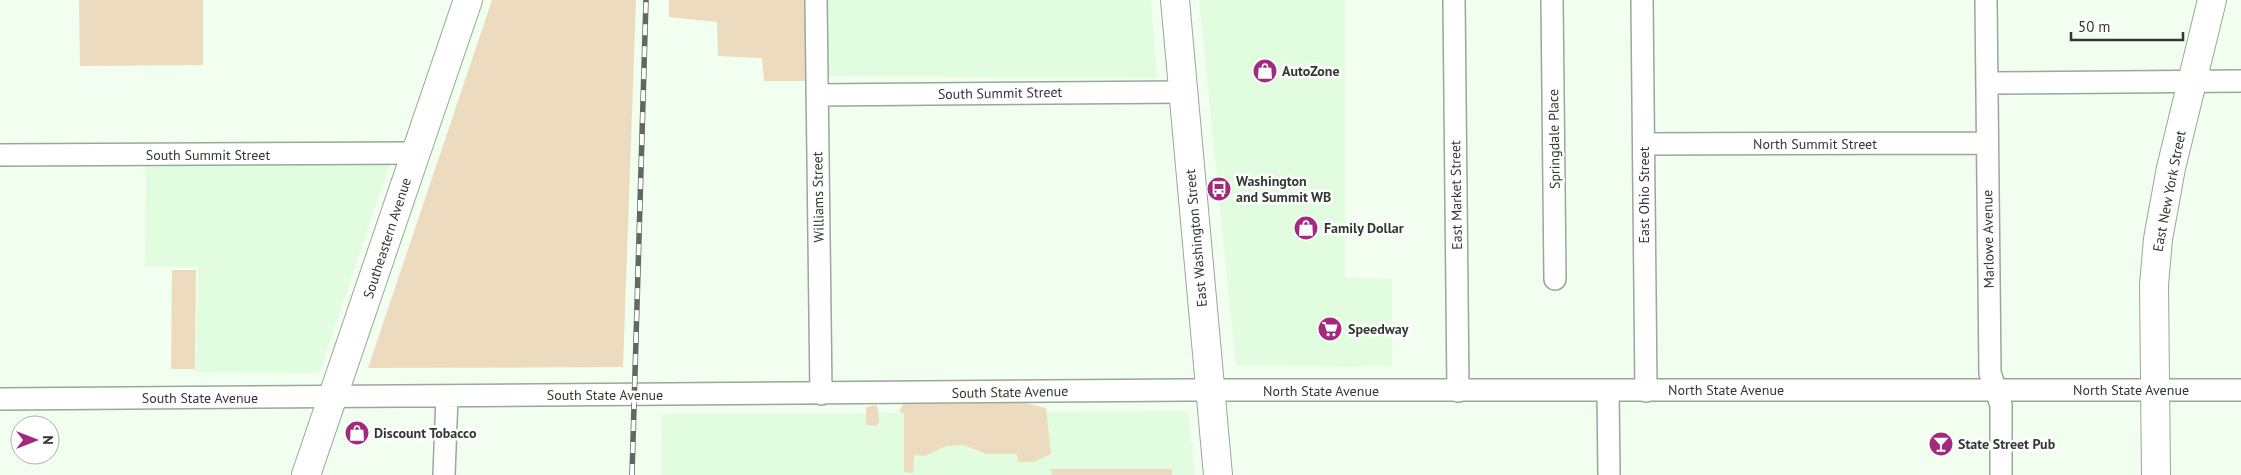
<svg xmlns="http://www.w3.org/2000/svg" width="2241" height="475" viewBox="0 0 2241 475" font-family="'PT Sans',sans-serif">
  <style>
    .built { fill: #e1fcdf }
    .green { fill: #eddbc0 }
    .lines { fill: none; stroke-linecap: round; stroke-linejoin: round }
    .minor-casing { stroke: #96aa95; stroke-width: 24 }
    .major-casing { stroke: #96aa95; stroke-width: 30 }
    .minor { stroke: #fff; stroke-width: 21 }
    .major { stroke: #fff; stroke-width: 28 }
    .rail-casing { stroke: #60695f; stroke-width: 5.5 }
    .rail { stroke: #fff; stroke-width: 4; stroke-dasharray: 11; stroke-linecap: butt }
    .labels { text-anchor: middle; stroke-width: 5; stroke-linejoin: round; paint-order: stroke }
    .poi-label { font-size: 14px; font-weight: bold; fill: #313930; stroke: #fff; text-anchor: start }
    .street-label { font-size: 14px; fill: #313930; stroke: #fff }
  </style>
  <rect width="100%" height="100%" fill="#f1fef0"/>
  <path class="built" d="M827,0H1151L1157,78L828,76Z
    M1199,0H1345V278L1392,279V367L1379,365L1353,367L1236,365Z
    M146,163H390L320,371L311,373L196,372L198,267H145Z
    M1182,411L1188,413L1195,475H661L662,414Z"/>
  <path class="green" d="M79,0H203V65L80,66Z
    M492,0H636L623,367L368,368Z
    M669,0H807V81H764L762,58L718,56L717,22L669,17Z
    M172,270H196L195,369H171Z
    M1026,403L1046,408L1051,454L1034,462H1018L1017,454H986L964,445L946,446L925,456L914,455L913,473L904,472V413L899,412L903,404Z
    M876,405L878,408L879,422L877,426L866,425V407Z
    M1051,469H1172V475H1052Z"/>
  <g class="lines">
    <defs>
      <path id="minor" d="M816,0L821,394
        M1454,0L1458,391
        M1552,0L1555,279
        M1642,0L1646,391
        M1986,0L1990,373L2001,405V475
        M1987,83L2241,81
        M817,95L1184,92
        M1644,144L1987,143
        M0,155L415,153
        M1608,391L1609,475
        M0,399L1186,390H2241
        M444,475L447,396"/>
      <path id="major" d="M1175,0L1218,475
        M306,475L468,0
        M2156,475L2154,285L2158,239L2171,168L2212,0"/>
    </defs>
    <use href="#minor" class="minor-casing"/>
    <use href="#major" class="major-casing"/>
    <use href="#minor" class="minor"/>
    <use href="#major" class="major"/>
    <defs>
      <path id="rail" d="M632,475L646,0"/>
    </defs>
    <use href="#rail" class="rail-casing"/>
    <use href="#rail" class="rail"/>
  </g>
  <defs>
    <symbol id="shop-disc" viewBox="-11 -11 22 22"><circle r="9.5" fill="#a3297e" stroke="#fff"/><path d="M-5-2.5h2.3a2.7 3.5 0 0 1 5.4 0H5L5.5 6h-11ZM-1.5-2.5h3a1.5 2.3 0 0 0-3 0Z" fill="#fff"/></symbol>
    <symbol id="bus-disc" viewBox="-11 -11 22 22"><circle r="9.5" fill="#a3297e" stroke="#fff"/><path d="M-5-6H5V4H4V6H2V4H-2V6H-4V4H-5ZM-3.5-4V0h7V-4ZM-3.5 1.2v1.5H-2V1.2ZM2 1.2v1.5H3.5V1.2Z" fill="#fff"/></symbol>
    <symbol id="supermarket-disc" viewBox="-11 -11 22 22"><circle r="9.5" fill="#a3297e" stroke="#fff"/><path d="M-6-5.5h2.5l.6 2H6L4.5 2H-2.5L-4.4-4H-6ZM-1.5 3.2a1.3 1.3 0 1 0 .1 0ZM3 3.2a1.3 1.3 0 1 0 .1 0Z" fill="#fff"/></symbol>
    <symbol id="bar-disc" viewBox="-11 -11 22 22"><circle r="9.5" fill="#a3297e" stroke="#fff"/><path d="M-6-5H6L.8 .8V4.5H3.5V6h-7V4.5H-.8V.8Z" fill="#fff"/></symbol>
  </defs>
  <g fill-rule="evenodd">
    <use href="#shop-disc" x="1251" y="57" width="28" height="28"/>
    <use href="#bus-disc" x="1205" y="175" width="28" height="28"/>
    <use href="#shop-disc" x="1292" y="214" width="28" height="28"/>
    <use href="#supermarket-disc" x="1316" y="315" width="28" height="28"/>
    <use href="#shop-disc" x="343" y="419" width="28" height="28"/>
    <use href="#bar-disc" x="1927" y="430" width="28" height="28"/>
  </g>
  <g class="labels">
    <g class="poi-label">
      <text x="1282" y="76">AutoZone</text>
      <text x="1236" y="186">Washington<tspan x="1236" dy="16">and Summit WB</tspan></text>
      <text x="1324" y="233">Family Dollar</text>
      <text x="1348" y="334">Speedway</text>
      <text x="374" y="438">Discount Tobacco</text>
      <text x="1958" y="449">State Street Pub</text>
    </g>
    <g class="street-label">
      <text transform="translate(1000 93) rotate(-1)" y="5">South Summit Street</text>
      <text transform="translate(1554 139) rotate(-91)" y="5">Springdale Place</text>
      <text x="1815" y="149">North Summit Street</text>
      <text x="208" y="160">South Summit Street</text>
      <text transform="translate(2169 191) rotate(-79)" y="5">East New York Street</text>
      <text transform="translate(1456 195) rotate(-91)" y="5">East Market Street</text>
      <text transform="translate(1644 195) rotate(-90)" y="5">East Ohio Street</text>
      <text transform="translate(818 197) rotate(-91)" y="5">Williams Street</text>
      <text transform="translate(387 238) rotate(-72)" y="5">Southeastern Avenue</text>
      <text transform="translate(1196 238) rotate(-95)" y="5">East Washington Street</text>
      <text transform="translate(1988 239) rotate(-91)" y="5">Marlowe Avenue</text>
      <text x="1726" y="395">North State Avenue</text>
      <text x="2131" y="395">North State Avenue</text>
      <text x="1321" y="396">North State Avenue</text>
      <text transform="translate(1010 392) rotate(-1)" y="5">South State Avenue</text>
      <text x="605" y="400">South State Avenue</text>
      <text x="200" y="403">South State Avenue</text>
    </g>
  </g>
  <g transform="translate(35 440) rotate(90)"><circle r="24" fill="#ffffff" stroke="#adb0ac"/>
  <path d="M0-4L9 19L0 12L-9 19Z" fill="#a3297e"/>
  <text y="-8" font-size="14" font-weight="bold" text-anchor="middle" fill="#313930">N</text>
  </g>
  <path d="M2071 32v8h112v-8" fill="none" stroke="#313930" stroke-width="2.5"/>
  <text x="2078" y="32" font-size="15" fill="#313930" stroke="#ffffff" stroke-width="4" paint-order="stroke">50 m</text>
</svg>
